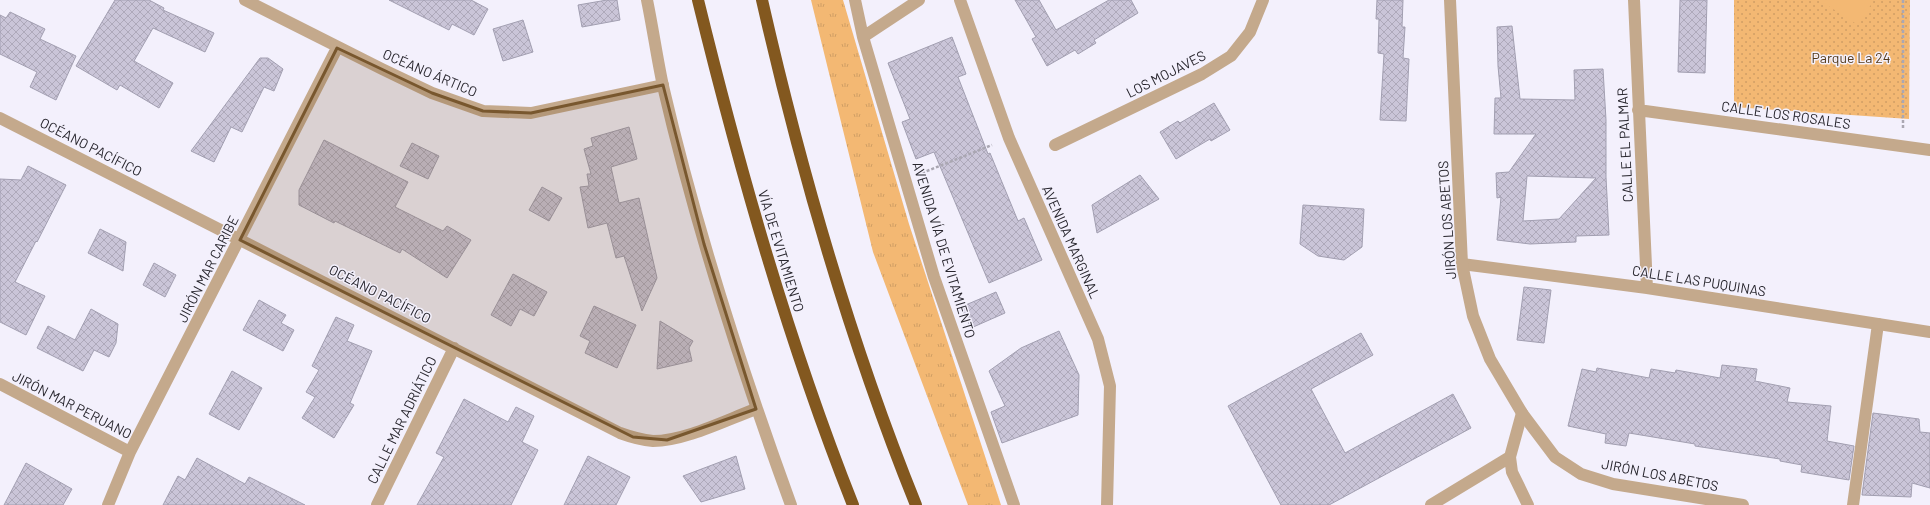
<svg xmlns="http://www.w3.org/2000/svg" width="1930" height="505" viewBox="0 0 1930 505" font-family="Barlow,sans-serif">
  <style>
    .grass { fill: url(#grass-tufts) }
    .park { fill: url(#park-dots) }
    .pitch { fill: #f3b873 }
    .building { fill: url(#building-cross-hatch); stroke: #a29fb1; fill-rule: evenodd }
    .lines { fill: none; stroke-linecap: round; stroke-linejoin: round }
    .path { stroke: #aaa7b2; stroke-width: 2.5; stroke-dasharray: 3 2; stroke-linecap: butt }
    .service { stroke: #c4a98c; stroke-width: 12 }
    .pedestrian { stroke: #c4a98c; stroke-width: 12 }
    .minor { stroke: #c4a98c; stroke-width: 12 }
    .tertiary { stroke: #c4a98c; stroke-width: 12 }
    .motorway { stroke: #83581f; stroke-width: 12 }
    .marked { fill: #78572e; fill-opacity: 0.2; stroke: #78572e; stroke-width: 3; stroke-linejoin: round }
    .labels { text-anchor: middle; stroke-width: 3; stroke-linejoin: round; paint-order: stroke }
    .park-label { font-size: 14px; fill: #53391a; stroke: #f3f0fc }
    .street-label { font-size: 14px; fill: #28262e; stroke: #f3f0fc }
  </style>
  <defs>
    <pattern id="grass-tufts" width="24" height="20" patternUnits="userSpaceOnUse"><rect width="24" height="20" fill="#f3b873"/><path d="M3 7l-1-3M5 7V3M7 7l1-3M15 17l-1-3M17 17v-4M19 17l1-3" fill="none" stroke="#d09e64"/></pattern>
    <pattern id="park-dots" width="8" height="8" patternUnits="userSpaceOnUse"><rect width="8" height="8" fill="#f3b873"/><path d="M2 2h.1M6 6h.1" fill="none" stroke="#d09e64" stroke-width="1.8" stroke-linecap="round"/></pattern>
    <pattern id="building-cross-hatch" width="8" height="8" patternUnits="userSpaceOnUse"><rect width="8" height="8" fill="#cac5d8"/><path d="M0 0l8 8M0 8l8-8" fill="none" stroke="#aea9ba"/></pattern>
  </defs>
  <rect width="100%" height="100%" fill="#f3f0fc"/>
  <path class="grass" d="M811,0H843L909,224L1001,505H968L873,252Z"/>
  <path class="park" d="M1734,0H1910L1909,119L1734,107Z"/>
  <path class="pitch" d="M1819,0H1874L1858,25Z"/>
  <path class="building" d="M115,0H149L164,8L163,10L214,33L205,52L153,28L134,61L173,83L159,108L120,85L117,90L76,66Z
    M389,0H471L488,9L474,35L452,24L449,30Z
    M607,0H617L620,20L582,27L578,5Z
    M1015,0H1039L1056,30L1109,0H1131L1138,13L1094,40L1096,43L1078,54L1075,50L1047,66L1032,39L1036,37Z
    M1377,0H1403L1402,27H1405L1403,58L1409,59L1406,121L1380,120L1384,54L1378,53L1379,19H1376Z
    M1680,0H1707L1705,73L1678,72Z
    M10,12L45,29L40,39L76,56L56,100L30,87L37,72L0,54V15L6,18Z
    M523,20L533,52L503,61L493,29Z
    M1512,26L1520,99L1575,100L1574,70L1603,69L1606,120V177L1609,235L1576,236V242L1530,244L1497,240L1501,197L1497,198L1496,173L1509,172L1536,134H1494L1495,98H1501L1498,66L1497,27ZM1527,176L1596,178L1559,219L1523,221Z
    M952,37L966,74L958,77L988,154L990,153L1018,221L1024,218L1042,260L989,283L934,152L916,159L902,122L910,119L888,63Z
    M260,58H268L283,69L274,91L264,87L242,132L231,127L214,162L191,151Z
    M1214,103L1230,130L1211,141L1210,139L1176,159L1160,132L1178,121L1180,123Z
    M629,127L637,159L611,167L619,203L639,198L657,278L642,311L624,256L616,258L607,223L588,228L580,187L589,186L587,174H591L584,149L593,146L591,138Z
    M324,140L408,182L395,207L443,231L447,226L471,240L447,278L402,249L400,253L335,221L334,223L299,205V190Z
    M412,143L439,156L428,179L400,166Z
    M28,166L66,185L37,242L36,241L15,282L45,296L26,335L0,322V179L21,180Z
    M1140,175L1159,199L1097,233L1092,205Z
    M542,187L562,198L549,221L529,210Z
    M1303,205L1364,209L1362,247L1344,260L1318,256L1300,244Z
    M100,229L126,242L123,271L88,253Z
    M154,263L176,275L165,297L143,285Z
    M513,274L547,292L534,316L520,309L511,326L491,315Z
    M1524,287L1551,290L1544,343L1517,340Z
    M996,292L1005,313L971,328L961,307Z
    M259,300L286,315L281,323L294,330L283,351L243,330Z
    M594,306L636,325L617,368L585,353L590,341L580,336Z
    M91,309L118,324L116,343L109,357L94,350L83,371L37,348L48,326L75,340Z
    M336,317L354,325L347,341L372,351L350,403L354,405L334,438L302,418L315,397L306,392L319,370L312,366Z
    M660,321L693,341L689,348L692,361L657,369Z
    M1059,331L1079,375L1078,415L1002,443L991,412L1005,406L989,371L1021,348Z
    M1361,333L1373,355L1311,389L1345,453L1453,394L1471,428L1329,505H1281L1228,406Z
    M1722,365L1757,369L1755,381L1790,388L1787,402L1831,406L1827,441L1854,446L1849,480L1801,472L1802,465L1780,461V459L1695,446V444L1629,433L1626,446L1605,443L1606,434L1568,426L1582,369L1596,372L1597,368L1649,378L1651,369L1675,373L1676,370L1720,378Z
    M232,371L262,388L239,430L209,414Z
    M464,399L508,422L516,407L534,416L522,442L538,450L511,505H417L444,457L436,453Z
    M1873,413L1919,419L1920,432L1930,433V488L1912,483L1911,497L1862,495Z
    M588,456L630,477L616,505H564Z
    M736,456L745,489L701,502L683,476Z
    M197,458L245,484L249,477L305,505H163L178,476L185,480Z
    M26,463L72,489L63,505H4Z"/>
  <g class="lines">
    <path class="path" d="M1903,0V128
      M922,173L992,145"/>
    <path class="service" d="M1522,413L1510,457L1512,472L1528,505
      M1431,505L1510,457"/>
    <path class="pedestrian" d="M1853,505L1878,324"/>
    <path class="minor" d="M245,0L382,69L432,93L483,111L531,113L663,85
      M855,0L863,37L934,277L1014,505
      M960,0L1009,138L1098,339L1110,386L1107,505
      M1634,0L1647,288
      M863,37L919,0
      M1638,110L1930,150
      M0,118L620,433C631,437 642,440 653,441C685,441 726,420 756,409
      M1055,145L1202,74L1231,56L1250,32L1263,0
      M1462,264L1647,288L1930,332
      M0,384L130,452
      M108,505L130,452L337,48
      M377,505L454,348"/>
    <path class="tertiary" d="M647,0C653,29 657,58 663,86C696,228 741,368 791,505
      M1450,0L1462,264L1473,316L1490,359L1522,413L1555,457L1581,474L1613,484L1743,505"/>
    <path class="motorway" d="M698,0C740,171 788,341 853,505
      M762,0C801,171 850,342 916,505"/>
  </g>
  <path class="marked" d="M337,48L432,93L483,111L531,113L663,85L704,244L756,409L667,440L633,437L240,240Z"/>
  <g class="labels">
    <g class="park-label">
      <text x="1851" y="63">Parque La 24</text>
    </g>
    <g class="street-label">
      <text transform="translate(430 73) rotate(23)" y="5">OCÉANO ÁRTICO</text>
      <text transform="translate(1166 74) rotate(-27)" y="5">LOS MOJAVES</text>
      <text transform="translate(1786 115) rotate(8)" y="5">CALLE LOS ROSALES</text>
      <text transform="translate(1625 145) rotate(-93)" y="5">CALLE EL PALMAR</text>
      <text transform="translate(91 147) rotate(27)" y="5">OCÉANO PACÍFICO</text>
      <text transform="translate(1447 220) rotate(-94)" y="5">JIRÓN LOS ABETOS</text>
      <text transform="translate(1071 242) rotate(66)" y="5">AVENIDA MARGINAL</text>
      <text transform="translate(944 250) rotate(73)" y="5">AVENIDA VÍA DE EVITAMIENTO</text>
      <text transform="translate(781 251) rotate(73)" y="5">VÍA DE EVITAMIENTO</text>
      <text transform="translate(208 269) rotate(-63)" y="5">JIRÓN MAR CARIBE</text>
      <text transform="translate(1699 281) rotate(9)" y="5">CALLE LAS PUQUINAS</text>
      <text transform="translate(380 294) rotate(27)" y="5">OCÉANO PACÍFICO</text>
      <text transform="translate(72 405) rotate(27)" y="5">JIRÓN MAR PERUANO</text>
      <text transform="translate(402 420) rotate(-64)" y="5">CALLE MAR ADRIÁTICO</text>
      <text transform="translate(1660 475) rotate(11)" y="5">JIRÓN LOS ABETOS</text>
    </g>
  </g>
</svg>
